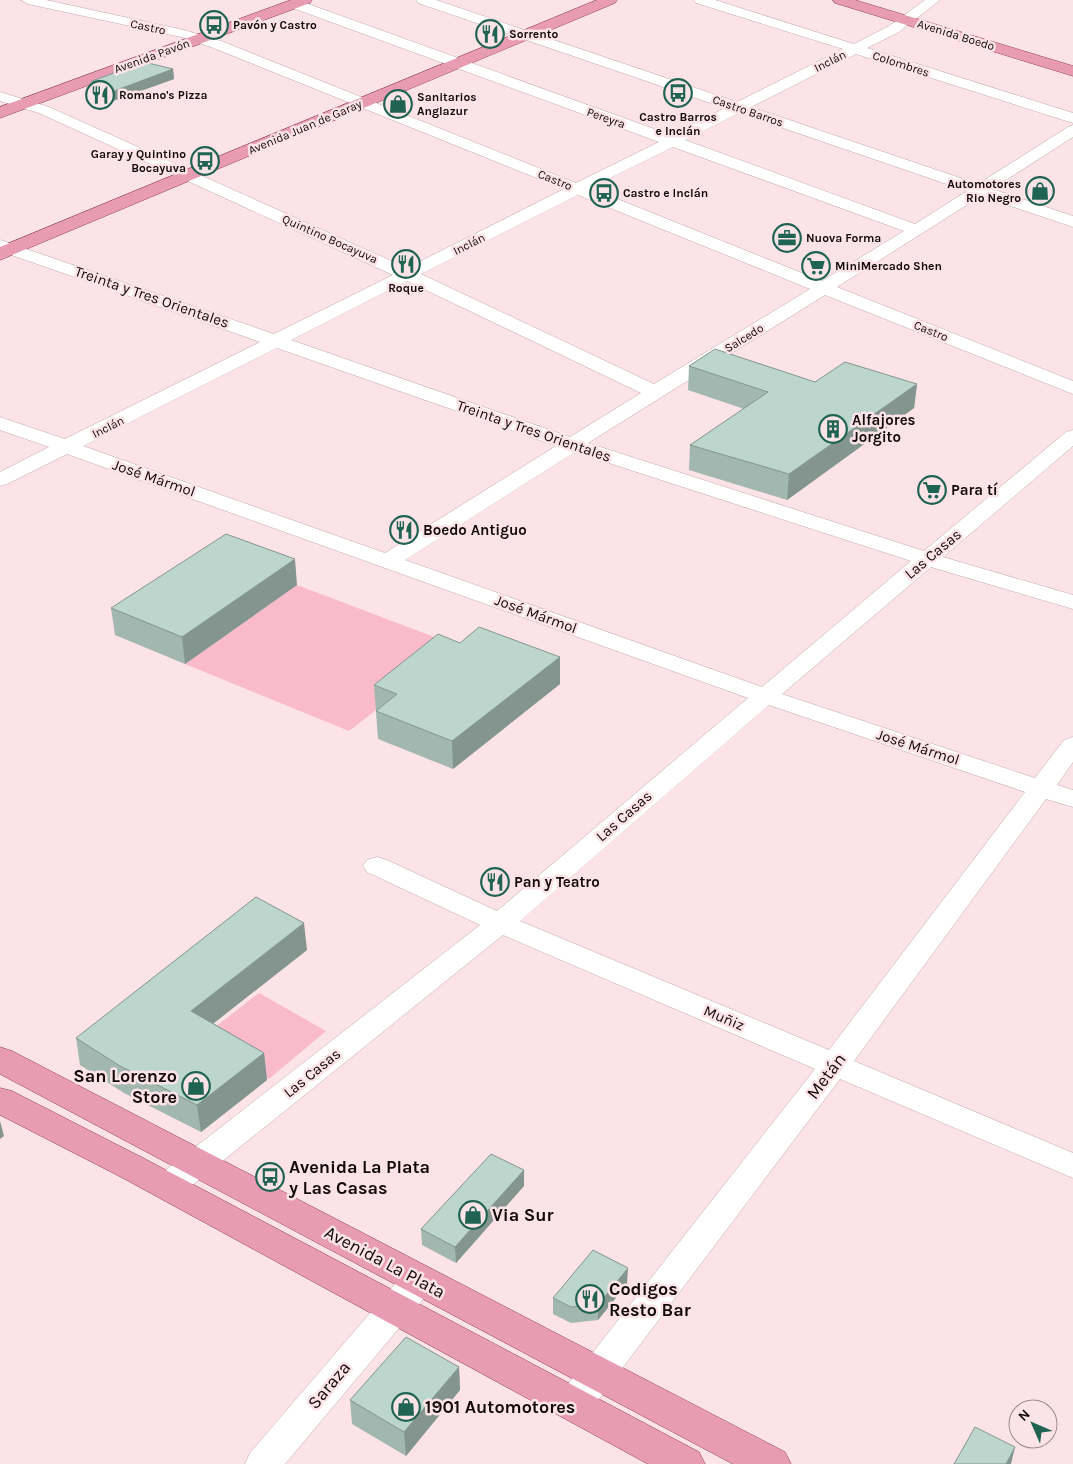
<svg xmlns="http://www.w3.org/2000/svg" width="1073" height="1464" viewBox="0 0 1073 1464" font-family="Karla,sans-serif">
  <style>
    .green { fill: #f9bbc9 }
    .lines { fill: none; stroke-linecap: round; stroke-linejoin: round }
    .minor-casing { stroke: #bfa8ad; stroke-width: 1 }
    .major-casing { stroke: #923e57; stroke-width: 1 }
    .minor { fill: #fff; fill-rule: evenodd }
    .major { fill: #e79cb3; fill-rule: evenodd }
    .wall { fill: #a2b7b0 }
    .shaded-wall { fill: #849590 }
    .building { fill: #bcd5cd; stroke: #849590 }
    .labels { text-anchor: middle; stroke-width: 5; stroke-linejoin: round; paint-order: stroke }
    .far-poi-label { font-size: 12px; font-weight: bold; fill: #11090b; stroke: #fce3e8; text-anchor: start }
    .far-street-label { font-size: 12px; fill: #11090b; stroke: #fce3e8 }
    .street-label { font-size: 15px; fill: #11090b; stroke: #fce3e8 }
    .poi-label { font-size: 15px; font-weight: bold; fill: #11090b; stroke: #fce3e8; text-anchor: start }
    .near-poi-label { font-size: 18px; font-weight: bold; fill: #11090b; stroke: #fce3e8; text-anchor: start }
    .near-street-label { font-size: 18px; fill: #11090b; stroke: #fce3e8 }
  </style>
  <rect width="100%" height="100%" fill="#fce3e8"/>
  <path class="green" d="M297,585L458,646L349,731L185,664Z
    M259,993L326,1031L269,1079L201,1038Z"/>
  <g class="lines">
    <defs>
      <path id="minor" d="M21,0H46L184,30L221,41L576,183L659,142L290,7L288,4L290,1H300L671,135L725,108L418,3L416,0H436L737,102L843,49L696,3L694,0H715L854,44L889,26L925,0H940L899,32L867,48L1073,113V123L856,54L751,107L978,184L1068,127L1073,125V137L992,189L1073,216V227L981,196L837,287L1073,381V394L825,295L588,443L924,551L1066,432L1073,430V446L943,557L1073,595V609L931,567L782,694L1035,778L1064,740L1073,737V762L1057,785L1073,790V807L1046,799L854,1061L1073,1153V1178L840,1079L587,1415L574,1419L561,1415L556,1404L561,1393L815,1069L503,935L209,1172L179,1195L168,1198L157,1195L152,1186L157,1177L480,925L367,872L363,866L367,860L377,857L387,860L497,911L748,698L67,454L7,484L0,486V472L49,447L0,430V417L65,439L260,342L0,251V240L274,334L393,275L39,113L0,101V92L49,107L407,268L564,189L211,47L181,37L28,4ZM739,113L967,191L915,224L685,140ZM673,147L904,231L822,281L590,188ZM578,195L810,289L654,384L421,274ZM407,281L641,393L570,437L291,340ZM277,348L556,446L385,553L83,446ZM575,452L911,561L762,687L405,560ZM769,705L1025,792L829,1050L520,921Z
        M419,1267L431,1270L436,1280L431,1290L285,1464H245L250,1453L407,1270Z"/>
      <path id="major" d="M291,0H312L310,3L0,118V107Z
        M597,0H617L615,3L0,260V247Z
        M833,0H855L1073,66V76L835,3Z
        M0,1047L12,1051L785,1452L791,1464H733L0,1074Z
        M0,1088L12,1091L145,1159L699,1452L705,1464H648L121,1177L0,1115Z"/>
    </defs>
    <use href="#minor" class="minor-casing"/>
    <use href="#major" class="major-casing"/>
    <use href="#minor" class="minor"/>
    <use href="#major" class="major"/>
  </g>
  <path class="wall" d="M173,69L174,79L99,106L93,90L92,81Z
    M689,366L815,382L917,384L914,408L787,500L689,470L690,445L744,409L688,390Z
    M297,585L185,664L115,635L111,608Z
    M460,643L560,657V684L453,769L378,739L374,685Z
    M307,950L213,1023L264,1053L267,1080L201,1132L124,1093L80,1065L76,1038Z
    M524,1170V1186L456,1263L422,1245L421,1229Z
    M627,1284L598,1320L571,1323L553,1314V1298Z
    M459,1367L460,1390L406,1456L352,1424L350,1400Z"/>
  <path class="shaded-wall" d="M173,69L174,79L99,106L98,97Z
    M917,384L914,408L787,500L789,474Z
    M295,559L297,585L185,664L182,637Z
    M560,657V684L453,769L452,741Z
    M304,923L307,950L195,1038L191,1011Z
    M264,1053L267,1080L201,1132L197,1105Z
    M0,1121L4,1136L0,1139Z
    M524,1170V1186L456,1263L455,1247Z
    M628,1268L627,1284L598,1320V1305Z
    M459,1367L460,1390L406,1456L404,1432Z
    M1015,1447L1011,1464H1006Z"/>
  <path class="building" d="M144,62L173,69L98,97L92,81Z
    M715,349L815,382L845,362L917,384L789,474L690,445L768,392L689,366Z
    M226,534L295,559L182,637L111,608Z
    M479,627L560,657L452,741L376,711L397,694L374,685L438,634L460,643Z
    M256,897L304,923L191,1011L264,1053L197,1105L120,1066L76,1038Z
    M491,1154L524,1170L455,1247L421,1229Z
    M593,1250L628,1268L598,1305L571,1307L553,1298Z
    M406,1337L459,1367L404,1432L350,1400Z
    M975,1427L1015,1447L1006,1464H954Z"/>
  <defs>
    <symbol id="bus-ring" viewBox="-11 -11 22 22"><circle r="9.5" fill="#fce3e8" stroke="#1f6353" stroke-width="1.5"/><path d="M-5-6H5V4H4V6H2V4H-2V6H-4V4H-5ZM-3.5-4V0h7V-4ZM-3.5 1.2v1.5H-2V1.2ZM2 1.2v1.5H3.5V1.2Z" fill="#1f6353"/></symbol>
    <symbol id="restaurant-ring" viewBox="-11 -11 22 22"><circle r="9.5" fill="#fce3e8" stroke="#1f6353" stroke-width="1.5"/><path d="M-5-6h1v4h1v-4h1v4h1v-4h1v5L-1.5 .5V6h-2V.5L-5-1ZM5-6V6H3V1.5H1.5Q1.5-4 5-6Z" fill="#1f6353"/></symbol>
    <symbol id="shop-ring" viewBox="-11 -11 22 22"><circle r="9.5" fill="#fce3e8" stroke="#1f6353" stroke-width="1.5"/><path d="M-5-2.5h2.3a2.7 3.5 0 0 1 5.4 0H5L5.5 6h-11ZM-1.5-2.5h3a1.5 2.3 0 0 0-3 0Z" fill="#1f6353"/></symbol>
    <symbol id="office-ring" viewBox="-11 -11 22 22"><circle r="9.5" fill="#fce3e8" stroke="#1f6353" stroke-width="1.5"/><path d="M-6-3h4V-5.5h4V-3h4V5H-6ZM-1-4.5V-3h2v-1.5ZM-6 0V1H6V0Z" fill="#1f6353"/></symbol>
    <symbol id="supermarket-ring" viewBox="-11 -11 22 22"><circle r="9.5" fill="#fce3e8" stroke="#1f6353" stroke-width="1.5"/><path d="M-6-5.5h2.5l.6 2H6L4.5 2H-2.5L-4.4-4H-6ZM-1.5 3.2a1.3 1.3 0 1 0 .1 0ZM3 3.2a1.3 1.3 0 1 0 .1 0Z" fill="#1f6353"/></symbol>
    <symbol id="building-ring" viewBox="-11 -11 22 22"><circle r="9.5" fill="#fce3e8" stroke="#1f6353" stroke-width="1.5"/><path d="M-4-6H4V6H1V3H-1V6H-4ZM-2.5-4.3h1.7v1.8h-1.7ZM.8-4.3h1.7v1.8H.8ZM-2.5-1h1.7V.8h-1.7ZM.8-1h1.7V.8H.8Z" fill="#1f6353"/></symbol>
  </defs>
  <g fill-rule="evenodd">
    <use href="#bus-ring" x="198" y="9" width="32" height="32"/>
    <use href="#restaurant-ring" x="474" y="18" width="32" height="32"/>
    <use href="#bus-ring" x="662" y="77" width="32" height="32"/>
    <use href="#restaurant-ring" x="84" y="79" width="32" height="32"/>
    <use href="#shop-ring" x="382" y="88" width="32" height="32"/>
    <use href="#bus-ring" x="189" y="145" width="32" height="32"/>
    <use href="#shop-ring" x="1024" y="175" width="32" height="32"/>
    <use href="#bus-ring" x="588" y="177" width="32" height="32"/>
    <use href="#office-ring" x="771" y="222" width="32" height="32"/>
    <use href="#restaurant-ring" x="390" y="248" width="32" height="32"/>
    <use href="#supermarket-ring" x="800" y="250" width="32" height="32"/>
    <use href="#building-ring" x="817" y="413" width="32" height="32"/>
    <use href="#supermarket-ring" x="916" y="474" width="32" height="32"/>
    <use href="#restaurant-ring" x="388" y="514" width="32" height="32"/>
    <use href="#restaurant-ring" x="479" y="866" width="32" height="32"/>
    <use href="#shop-ring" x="180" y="1070" width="32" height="32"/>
    <use href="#bus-ring" x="254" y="1161" width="32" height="32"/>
    <use href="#shop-ring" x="457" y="1199" width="32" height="32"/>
    <use href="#restaurant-ring" x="574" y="1283" width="32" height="32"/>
    <use href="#shop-ring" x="390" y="1391" width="32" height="32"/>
  </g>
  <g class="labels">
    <g class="far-poi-label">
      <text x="233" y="29">Pavón y Castro</text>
      <text x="509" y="38">Sorrento</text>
      <text x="119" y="99">Romano's Pizza</text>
      <text x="417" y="101">Sanitarios<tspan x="417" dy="14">Anglazur</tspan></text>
      <text x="678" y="121" text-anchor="middle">Castro Barros<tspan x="678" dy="14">e Inclán</tspan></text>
      <text x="186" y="158" text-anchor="end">Garay y Quintino<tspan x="186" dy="14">Bocayuva</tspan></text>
      <text x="1021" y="188" text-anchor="end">Automotores<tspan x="1021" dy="14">Rio Negro</tspan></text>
      <text x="623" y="197">Castro e Inclán</text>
      <text x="806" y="242">Nuova Forma</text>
      <text x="835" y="270">MiniMercado Shen</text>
      <text x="406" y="292" text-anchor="middle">Roque</text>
    </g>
    <g class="far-street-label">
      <text transform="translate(148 27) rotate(12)" y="4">Castro</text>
      <text transform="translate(956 35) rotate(17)" y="4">Avenida Boedo</text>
      <text transform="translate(152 56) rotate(-20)" y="4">Avenida Pavón</text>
      <text transform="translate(830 61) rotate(-27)" y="4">Inclán</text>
      <text transform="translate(901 64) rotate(18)" y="4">Colombres</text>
      <text transform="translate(748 111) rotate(19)" y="4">Castro Barros</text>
      <text transform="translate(606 118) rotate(20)" y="4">Pereyra</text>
      <text transform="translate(305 127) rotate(-23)" y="4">Avenida Juan de Garay</text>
      <text transform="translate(555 180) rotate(22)" y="4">Castro</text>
      <text transform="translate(330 239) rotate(24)" y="4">Quintino Bocayuva</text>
      <text transform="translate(469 244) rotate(-27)" y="4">Inclán</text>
      <text transform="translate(931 331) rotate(22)" y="4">Castro</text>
      <text transform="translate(744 338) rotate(-32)" y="4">Salcedo</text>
      <text transform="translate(108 427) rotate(-27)" y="4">Inclán</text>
    </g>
    <g class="street-label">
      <text transform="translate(152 297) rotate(19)" y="5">Treinta y Tres Orientales</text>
      <text transform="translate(534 431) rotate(19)" y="5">Treinta y Tres Orientales</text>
      <text transform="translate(154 478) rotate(19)" y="5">José Mármol</text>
      <text transform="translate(933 554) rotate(-40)" y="5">Las Casas</text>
      <text transform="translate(536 614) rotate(20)" y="5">José Mármol</text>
      <text transform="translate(918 747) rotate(18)" y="5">José Mármol</text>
      <text transform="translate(624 816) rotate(-41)" y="5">Las Casas</text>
      <text transform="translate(724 1018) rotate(23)" y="5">Muñiz</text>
      <text transform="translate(312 1073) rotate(-39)" y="5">Las Casas</text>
    </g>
    <g class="poi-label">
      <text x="852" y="425">Alfajores<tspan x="852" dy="17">Jorgito</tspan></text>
      <text x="951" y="495">Para tí</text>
      <text x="423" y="535">Boedo Antiguo</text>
      <text x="514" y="887">Pan y Teatro</text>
    </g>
    <g class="near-poi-label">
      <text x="177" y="1082" text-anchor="end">San Lorenzo<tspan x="177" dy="21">Store</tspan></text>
      <text x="289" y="1173">Avenida La Plata<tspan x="289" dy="21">y Las Casas</tspan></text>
      <text x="492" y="1221">Via Sur</text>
      <text x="609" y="1295">Codigos<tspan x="609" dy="21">Resto Bar</tspan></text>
      <text x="425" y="1413">1901 Automotores</text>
    </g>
    <g class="near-street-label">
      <text transform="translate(826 1076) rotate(-53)" y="6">Metán</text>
      <text transform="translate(385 1262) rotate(28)" y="6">Avenida La Plata</text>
      <text transform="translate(329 1385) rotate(-50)" y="6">Saraza</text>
    </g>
  </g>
  <g transform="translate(1033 1424) rotate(315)"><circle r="24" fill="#fce3e8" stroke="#9e8c90"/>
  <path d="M0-4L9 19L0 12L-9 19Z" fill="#1f6353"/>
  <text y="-8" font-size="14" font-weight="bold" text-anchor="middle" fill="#11090b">N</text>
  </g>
</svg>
